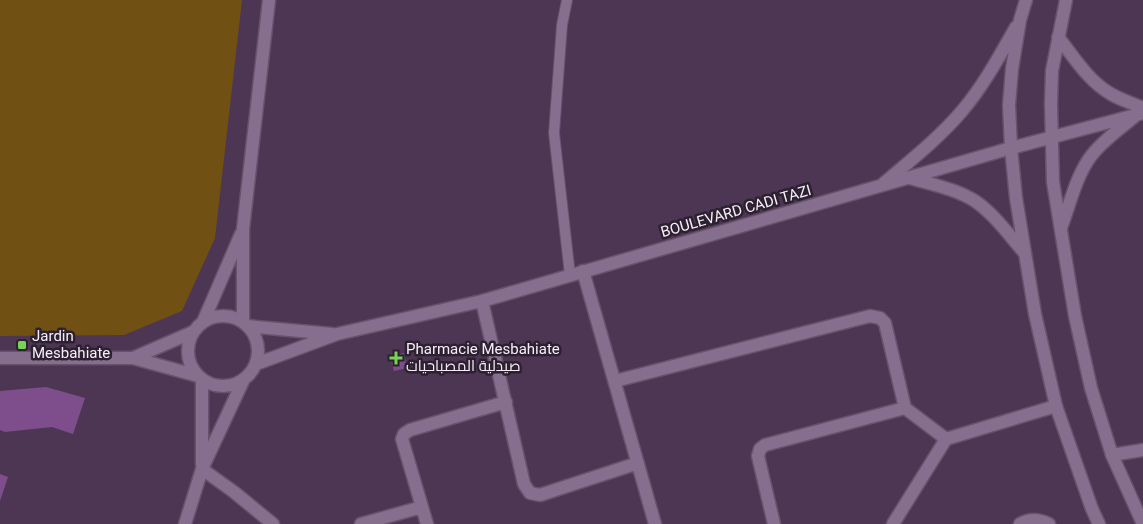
<svg xmlns="http://www.w3.org/2000/svg" width="1143" height="524" viewBox="0 0 1143 524" font-family="Roboto,Cairo,sans-serif">
  <style>
    .green { fill: #715013 }
    .building { fill: #7d4e8b }
    .lines { fill: none; stroke-linecap: round; stroke-linejoin: round }
    .lane-casing { stroke: #65526b; stroke-width: 12 }
    .street-casing { stroke: #65526b; stroke-width: 15 }
    .secondary-casing { stroke: #65526b; stroke-width: 15 }
    .lane { stroke: #866e8e; stroke-width: 10 }
    .street { stroke: #866e8e; stroke-width: 12 }
    .secondary { stroke: #866e8e; stroke-width: 12 }
    .poi-dot { fill: #7ad157; stroke: #2c222f; stroke-width: 2 }
    .labels { text-anchor: middle; stroke-width: 5; stroke-linejoin: round; paint-order: stroke }
    .street-label { font-size: 15px; fill: #f9ebfe; stroke: #2c222f }
    .poi-label { font-size: 15px; fill: #f9ebfe; stroke: #2c222f; text-anchor: start }
  </style>
  <rect width="100%" height="100%" fill="#4c3653"/>
  <path class="green" d="M0,0H242L215,238L182,311L124,335L0,336Z"/>
  <path class="building" d="M404,353L407,368L394,371L390,357Z
    M46,387L85,398L73,434L52,427L5,432L0,430V391Z
    M0,474L8,477L0,501Z"/>
  <g class="lines">
    <defs>
      <path id="lane" d="M567,0L562,25L554,133L570,275"/>
      <path id="street" d="M583,271L655,524
        M482,301L524,484L530,493L540,495L638,463
        M203,322L241,234
        M243,322V229L269,0
        M615,381L870,316L880,318L885,323L905,408L946,439
        M1112,455L1143,450
        M202,464V380
        M202,469L234,492L273,524
        M185,524L202,469L243,381
        M361,524L422,507
        M427,524L402,439L404,434L410,430L506,402
        M774,524L758,456L760,449L765,445L905,408
        M893,524L946,439L1056,406
        M1020,524C1030,518 1039,519 1049,524"/>
      <path id="secondary" d="M1026,0L1020,20L1012,69L1009,105L1011,148L1016,198L1035,314L1056,406L1092,509L1099,524
        M1066,0L1052,71L1051,104L1053,182L1075,316L1091,388L1112,455L1143,524
        M1058,37C1074,57 1088,81 1111,94C1121,100 1132,103 1143,108
        M910,178C931,184 956,189 975,201C994,214 1008,234 1023,251
        M883,184C911,160 939,138 962,111C984,85 1000,55 1016,27
        M1061,228C1070,204 1076,176 1091,156C1103,140 1120,129 1135,116
        M188 351a35 35 0 1 1 70 0a35 35 0 1 1-70 0Z
        M247,326L332,334
        M0,358H133L198,376
        M133,358L193,332
        M256,364L337,334L482,301L1011,148L1143,113"/>
    </defs>
    <use href="#lane" class="lane-casing"/>
    <use href="#street" class="street-casing"/>
    <use href="#secondary" class="secondary-casing"/>
    <use href="#lane" class="lane"/>
    <use href="#street" class="street"/>
    <use href="#secondary" class="secondary"/>
  </g>
  <g class="poi-dot">
    <rect x="17" y="340" width="10" height="10" rx="2.5"/>
    <path d="M393.5 350.5h5v5h5v5h-5v5h-5v-5h-5v-5h5z"/>
  </g>
  <g class="labels">
    <g class="street-label">
      <text transform="translate(736 211) rotate(-16)" y="5">BOULEVARD CADI TAZI</text>
    </g>
    <g class="poi-label">
      <text x="32" y="341">Jardin<tspan x="32" dy="17">Mesbahiate</tspan></text>
      <text x="406" y="354">Pharmacie Mesbahiate<tspan x="406" dy="17">صيدلية المصباحيات</tspan></text>
    </g>
  </g>
</svg>
